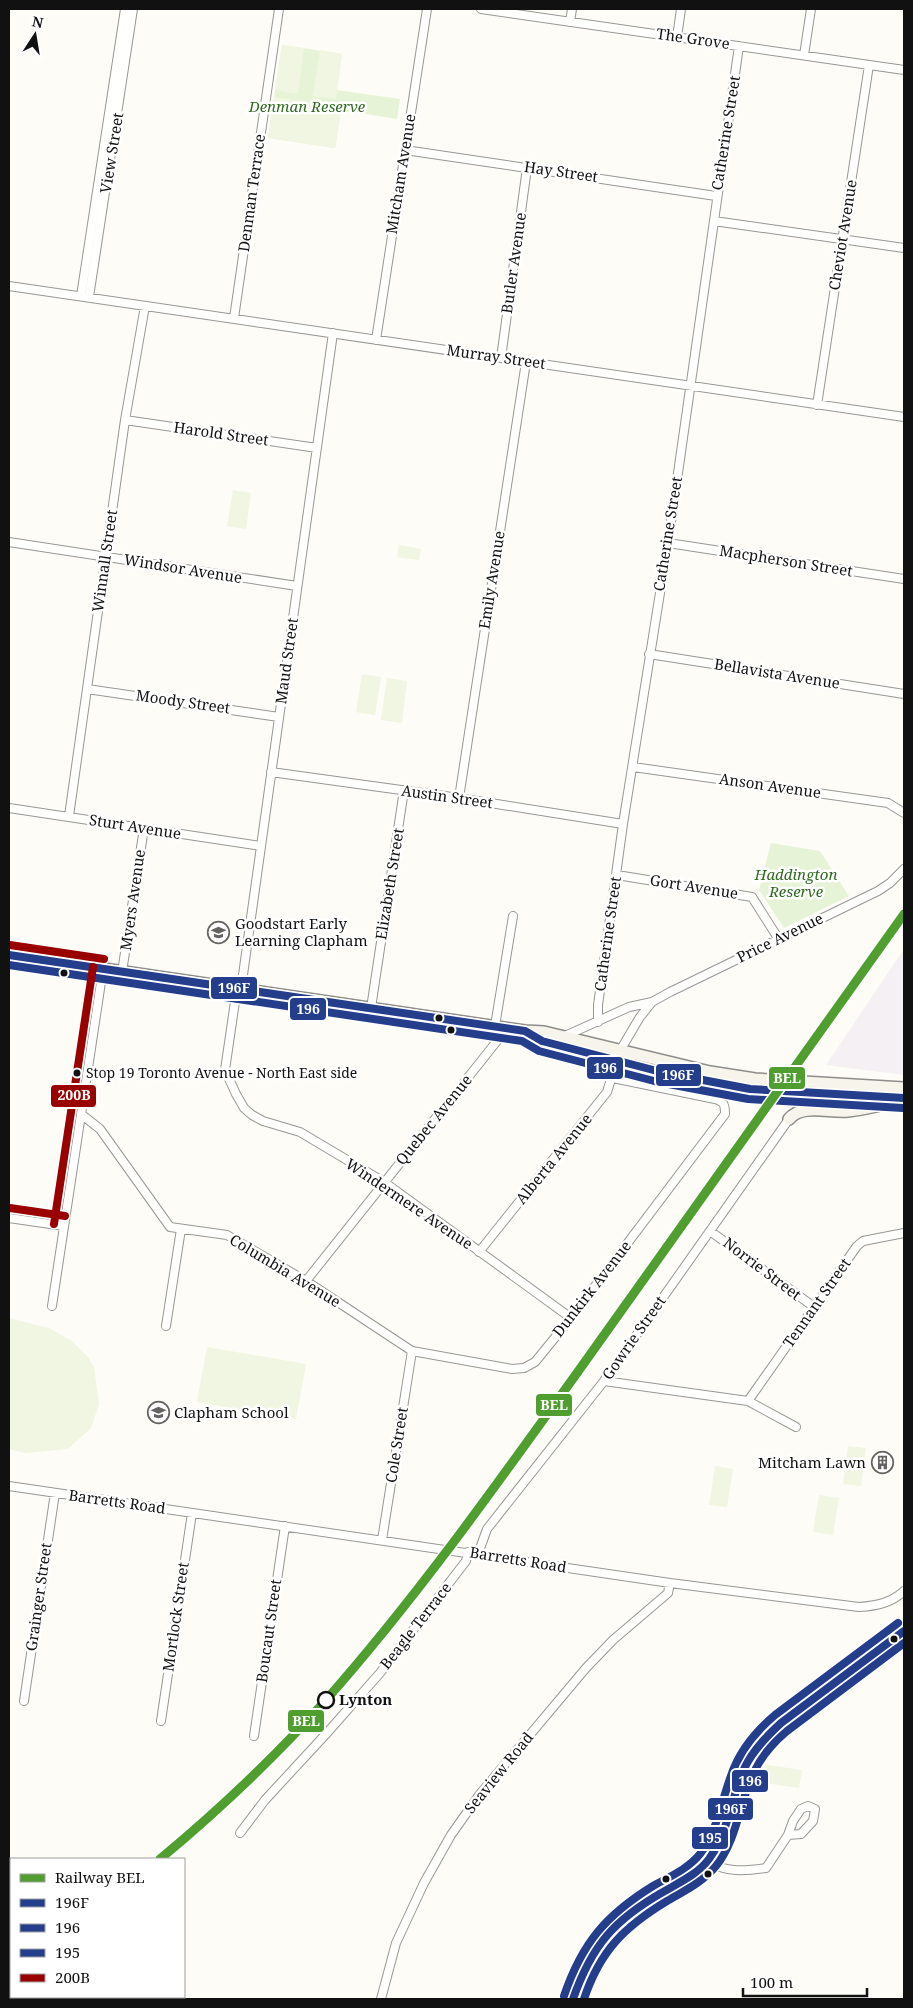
<svg xmlns="http://www.w3.org/2000/svg" width="913" height="2008" viewBox="0 0 913 2008" font-family="'Noto Serif',serif">
  <style>
    .industrial { fill: #f5f0f3 }
    .green { fill: #e7f3d7 }
    .pitch { fill: #f0f6e1 }
    .lines { fill: none; stroke-linecap: round; stroke-linejoin: round }
    .street-casing { stroke: #979795; stroke-width: 10 }
    .secondary-casing { stroke: #8e8d8b; stroke-width: 14 }
    .street { stroke: #fffffe; stroke-width: 8 }
    .secondary { stroke: #f6f4eb; stroke-width: 11 }
    .bus-1-casing { stroke: #fff; stroke-width: 11 }
    .bus-2-casing { stroke: #fff; stroke-width: 11 }
    .bus-3-casing { stroke: #fff; stroke-width: 11 }
    .bus-4-casing { stroke: #fff; stroke-width: 11 }
    .bus-1 { stroke: #243e8c; stroke-width: 8 }
    .bus-2 { stroke: #243e8c; stroke-width: 8 }
    .bus-3 { stroke: #243e8c; stroke-width: 8 }
    .bus-4 { stroke: #900; stroke-width: 8 }
    .rail-1-casing { stroke: #fff; stroke-width: 12 }
    .rail-1 { stroke: #509e2f; stroke-width: 9 }
    .bus-dot { fill: #111; stroke: #fff; stroke-width: 2 }
    .stop-dot { fill: #fff; stroke: #111; stroke-width: 2.5 }
    .labels { text-anchor: middle; stroke-width: 5; stroke-linejoin: round; paint-order: stroke }
    .bus-label { font-size: 14px; fill: #111; stroke: #fff; text-anchor: start }
    .street-label { font-size: 15px; fill: #111; stroke: #fff }
    .park-label { font-size: 15px; font-style: italic; fill: #2f6b1f; stroke: #fff }
    .poi-label { font-size: 15px; fill: #111; stroke: #fff; text-anchor: start }
    .stop-label { font-size: 15px; font-weight: bold; fill: #111; stroke: #fff; text-anchor: start }
    .line-badge { stroke: #fff; stroke-width: 2 }
    .badge-label { font-size: 14px; text-anchor: middle; font-weight: bold; fill: #fff }
  </style>
  <rect width="100%" height="100%" fill="#fdfcf7"/>
  <path class="industrial" d="M904,949V1075L826,1065Z"/>
  <path class="green" d="M282,45L342,54L337,90L400,99L397,119L341,110L335,148L268,138Z
    M771,843L820,851L849,896L784,928L759,890Z"/>
  <path class="pitch" d="M282,45L304,48L298,94L275,90Z
    M320,50L342,54L336,99L313,96Z
    M274,97L341,107L335,148L268,138Z
    M233,490L251,493L246,529L227,526Z
    M399,545L421,549L419,560L397,557Z
    M362,674L381,677L375,715L356,712Z
    M387,678L407,681L402,723L381,720Z
    M9,1318L49,1328L72,1341L88,1357L94,1367L99,1404L91,1428L68,1449L25,1453L9,1449Z
    M207,1347L306,1364L296,1419L197,1402Z
    M848,1446L866,1448L861,1486L843,1484Z
    M715,1466L733,1469L727,1507L709,1505Z
    M819,1495L839,1498L833,1535L813,1532Z
    M761,1764L802,1770L799,1788L758,1782Z"/>
  <g class="lines">
    <defs>
      <path id="street" d="M481,9L904,70
        M570,22L572,9
        M677,37L681,9
        M804,55L811,9
        M405,150L716,196
        M714,221L904,248
        M9,286L904,417
        M81,296L125,9
        M89,297L133,9
        M234,318L279,9
        M376,340L427,9
        M501,358L527,168
        M817,405L869,65
        M125,420L317,448
        M9,542L297,586
        M668,543L904,579
        M649,654L904,694
        M87,689L279,717
        M633,767L888,803L904,813
        M271,772L459,798L623,824
        M459,798L526,362
        M9,808L261,846
        M69,816L125,420L145,306
        M617,875L752,897L778,938
        M122,972L144,828
        M237,988L225,1070L236,1094L244,1108L252,1115L263,1121L300,1132L384,1182L571,1318
        M241,989L333,333
        M371,1008L404,790
        M598,1022V1005L623,824L668,543L739,46
        M495,1026L513,916
        M565,1036L629,1007L652,1002L670,992L878,891L890,883L904,869
        M621,1049L640,1017L652,1002
        M81,1114L100,1129L170,1227L227,1235L306,1281L412,1351L512,1369L524,1368L535,1362L571,1318L725,1114C725,1104 724,1102 715,1099L613,1078
        M9,1218L64,1226
        M710,1231L814,1307
        M479,1252L607,1092L617,1060
        M306,1281L497,1041L500,1027
        M52,1306L103,969
        M166,1326L181,1229
        M604,1381L748,1401L857,1246L863,1241L904,1233
        M748,1401L796,1427
        M9,1486L670,1583L859,1607C876,1606 891,1603 904,1591
        M382,1540L412,1351
        M478,1554L487,1529L604,1381L789,1119
        M24,1701L55,1493
        M161,1721L192,1513
        M254,1736L285,1526
        M240,1833L265,1800L326,1734L380,1673L466,1561L468,1552
        M708,1861C725,1873 746,1871 766,1868L788,1835L793,1821L801,1809L808,1806L815,1809L813,1821L801,1834L788,1835
        M381,1999L396,1943L424,1883L451,1835L480,1794L586,1668L613,1640L668,1593L670,1583"/>
      <path id="secondary" d="M9,955L525,1031L544,1032L710,1072L755,1079L904,1088
        M527,1032L542,1041L592,1054L661,1072L750,1089L904,1098
        M789,1119C802,1103 829,1113 848,1111C865,1109 880,1106 897,1100
        M573,1999C590,1944 614,1920 663,1892C679,1883 698,1874 709,1859C729,1832 731,1797 745,1767C754,1749 766,1736 781,1723L904,1631"/>
    </defs>
    <use href="#street" class="street-casing"/>
    <use href="#secondary" class="secondary-casing"/>
    <use href="#street" class="street"/>
    <use href="#secondary" class="secondary"/>
    <defs>
      <path id="bus-1" d="M9,955L525,1031L542,1041L661,1072L750,1089L904,1098
        M573,1999C592,1945 614,1920 663,1892C680,1882 698,1874 709,1859C729,1831 731,1797 745,1767C753,1750 767,1736 781,1723L904,1631"/>
      <path id="bus-2" d="M9,965L522,1041L539,1051L658,1082L748,1099L903,1108
        M584,1999C600,1951 624,1927 667,1901C684,1891 703,1882 716,1866C738,1838 739,1802 754,1772C762,1755 774,1742 787,1731L904,1643"/>
      <path id="bus-3" d="M564,1996C582,1943 606,1915 653,1886C669,1877 688,1869 700,1854C717,1832 721,1802 731,1776C739,1751 755,1732 775,1715L898,1623"/>
      <path id="bus-4" d="M10,945L104,959
        M10,1208L65,1216
        M54,1224L93,967"/>
    </defs>
    <use href="#bus-1" class="bus-1-casing"/>
    <use href="#bus-2" class="bus-2-casing"/>
    <use href="#bus-3" class="bus-3-casing"/>
    <use href="#bus-4" class="bus-4-casing"/>
    <use href="#bus-1" class="bus-1"/>
    <use href="#bus-2" class="bus-2"/>
    <use href="#bus-3" class="bus-3"/>
    <use href="#bus-4" class="bus-4"/>
    <defs>
      <path id="rail-1" d="M160,1859C219,1810 275,1757 326,1700C417,1597 497,1484 577,1373C686,1220 795,1067 904,914"/>
    </defs>
    <use href="#rail-1" class="rail-1-casing"/>
    <use href="#rail-1" class="rail-1"/>
  </g>
  <defs>
    <symbol id="school-ring" viewBox="-11 -11 22 22"><circle r="9.5" fill="#fff" stroke="#646362" stroke-width="1.5"/><path d="M0-5L7-2L0 1L-7-2ZM-4 1L0 2.5L4 1V4Q0 6-4 4Z" fill="#646362"/></symbol>
    <symbol id="building-ring" viewBox="-11 -11 22 22"><circle r="9.5" fill="#fff" stroke="#646362" stroke-width="1.5"/><path d="M-4-6H4V6H1V3H-1V6H-4ZM-2.5-4.3h1.7v1.8h-1.7ZM.8-4.3h1.7v1.8H.8ZM-2.5-1h1.7V.8h-1.7ZM.8-1h1.7V.8H.8Z" fill="#646362"/></symbol>
  </defs>
  <g fill-rule="evenodd">
    <use href="#school-ring" x="206" y="920" width="25" height="25"/>
    <use href="#school-ring" x="146" y="1400" width="25" height="25"/>
    <use href="#building-ring" x="870" y="1450" width="25" height="25"/>
  </g>
  <g class="bus-dot">
    <circle cx="64" cy="973" r="4.5"/>
    <circle cx="439" cy="1018" r="4.5"/>
    <circle cx="451" cy="1030" r="4.5"/>
    <circle cx="77" cy="1073" r="4.5"/>
    <circle cx="894" cy="1639" r="4.5"/>
    <circle cx="708" cy="1874" r="4.5"/>
    <circle cx="666" cy="1879" r="4.5"/>
  </g>
  <circle class="stop-dot" cx="326" cy="1700" r="8"/>
  <g class="labels">
    <g class="bus-label">
      <text x="86" y="1078">Stop 19 Toronto Avenue - North East side</text>
    </g>
    <g class="street-label">
      <text transform="translate(693 39) rotate(8)" y="5">The Grove</text>
      <text transform="translate(726 133) rotate(-81)" y="5">Catherine Street</text>
      <text transform="translate(112 153) rotate(-81)" y="5">View Street</text>
      <text transform="translate(561 172) rotate(8)" y="5">Hay Street</text>
      <text transform="translate(401 174) rotate(-81)" y="5">Mitcham Avenue</text>
      <text transform="translate(252 193) rotate(-82)" y="5">Denman Terrace</text>
      <text transform="translate(843 235) rotate(-81)" y="5">Cheviot Avenue</text>
      <text transform="translate(514 263) rotate(-82)" y="5">Butler Avenue</text>
      <text transform="translate(496 357) rotate(8)" y="5">Murray Street</text>
      <text transform="translate(221 434) rotate(8)" y="5">Harold Street</text>
      <text transform="translate(668 534) rotate(-81)" y="5">Catherine Street</text>
      <text transform="translate(105 561) rotate(-82)" y="5">Winnall Street</text>
      <text transform="translate(786 561) rotate(9)" y="5">Macpherson Street</text>
      <text transform="translate(183 569) rotate(9)" y="5">Windsor Avenue</text>
      <text transform="translate(492 580) rotate(-81)" y="5">Emily Avenue</text>
      <text transform="translate(287 661) rotate(-82)" y="5">Maud Street</text>
      <text transform="translate(777 674) rotate(9)" y="5">Bellavista Avenue</text>
      <text transform="translate(183 702) rotate(8)" y="5">Moody Street</text>
      <text transform="translate(770 786) rotate(8)" y="5">Anson Avenue</text>
      <text transform="translate(447 797) rotate(8)" y="5">Austin Street</text>
      <text transform="translate(135 827) rotate(9)" y="5">Sturt Avenue</text>
      <text transform="translate(390 884) rotate(-81)" y="5">Elizabeth Street</text>
      <text transform="translate(694 887) rotate(9)" y="5">Gort Avenue</text>
      <text transform="translate(133 900) rotate(-82)" y="5">Myers Avenue</text>
      <text transform="translate(608 934) rotate(-82)" y="5">Catherine Street</text>
      <text transform="translate(780 938) rotate(-26)" y="5">Price Avenue</text>
      <text transform="translate(434 1120) rotate(-51)" y="5">Quebec Avenue</text>
      <text transform="translate(554 1159) rotate(-51)" y="5">Alberta Avenue</text>
      <text transform="translate(409 1204) rotate(34)" y="5">Windermere Avenue</text>
      <text transform="translate(762 1269) rotate(37)" y="5">Norrie Street</text>
      <text transform="translate(285 1271) rotate(31)" y="5">Columbia Avenue</text>
      <text transform="translate(592 1289) rotate(-52)" y="5">Dunkirk Avenue</text>
      <text transform="translate(817 1303) rotate(-55)" y="5">Tennant Street</text>
      <text transform="translate(634 1338) rotate(-55)" y="5">Gowrie Street</text>
      <text transform="translate(397 1445) rotate(-81)" y="5">Cole Street</text>
      <text transform="translate(117 1502) rotate(8)" y="5">Barretts Road</text>
      <text transform="translate(518 1560) rotate(9)" y="5">Barretts Road</text>
      <text transform="translate(39 1597) rotate(-82)" y="5">Grainger Street</text>
      <text transform="translate(176 1617) rotate(-82)" y="5">Mortlock Street</text>
      <text transform="translate(416 1626) rotate(-52)" y="5">Beagle Terrace</text>
      <text transform="translate(269 1631) rotate(-82)" y="5">Boucaut Street</text>
      <text transform="translate(499 1773) rotate(-51)" y="5">Seaview Road</text>
    </g>
    <g class="park-label">
      <text x="307" y="112">Denman Reserve</text>
      <text x="796" y="880">Haddington<tspan x="796" dy="17">Reserve</tspan></text>
    </g>
    <g class="poi-label">
      <text x="235" y="929">Goodstart Early<tspan x="235" dy="17">Learning Clapham</tspan></text>
      <text x="174" y="1418">Clapham School</text>
      <text x="866" y="1468" text-anchor="end">Mitcham Lawn</text>
    </g>
    <g class="stop-label">
      <text x="339" y="1705">Lynton</text>
    </g>
  </g>
  <g class="line-badge">
    <rect x="210" y="976" width="48" height="24" rx="5" fill="#243e8c"/>
    <rect x="289" y="997" width="38" height="24" rx="5" fill="#243e8c"/>
    <rect x="586" y="1056" width="38" height="24" rx="5" fill="#243e8c"/>
    <rect x="655" y="1063" width="47" height="24" rx="5" fill="#243e8c"/>
    <rect x="768" y="1066" width="38" height="24" rx="5" fill="#509e2f"/>
    <rect x="50" y="1084" width="47" height="24" rx="5" fill="#900"/>
    <rect x="535" y="1393" width="38" height="24" rx="5" fill="#509e2f"/>
    <rect x="287" y="1709" width="38" height="24" rx="5" fill="#509e2f"/>
    <rect x="731" y="1769" width="38" height="24" rx="5" fill="#243e8c"/>
    <rect x="707" y="1797" width="47" height="24" rx="5" fill="#243e8c"/>
    <rect x="691" y="1826" width="38" height="24" rx="5" fill="#243e8c"/>
  </g>
  <g class="badge-label">
    <text x="234" y="993">196F</text>
    <text x="308" y="1014">196</text>
    <text x="605" y="1073">196</text>
    <text x="678" y="1080">196F</text>
    <text x="787" y="1083">BEL</text>
    <text x="74" y="1100">200B</text>
    <text x="554" y="1410">BEL</text>
    <text x="306" y="1726">BEL</text>
    <text x="750" y="1786">196</text>
    <text x="731" y="1814">196F</text>
    <text x="710" y="1843">195</text>
  </g>
  <rect width="913" height="2008" fill="none" stroke="#111111" stroke-width="20"/>
  <rect x="10" y="1858" width="175" height="140" fill="#ffffff" stroke="#a0a0a0"/>
  <rect x="20" y="1874" width="25" height="8" fill="#509e2f" stroke="#a0a0a0"/>
  <text x="55" y="1883" font-size="15" fill="#111111">Railway BEL</text>
  <rect x="20" y="1899" width="25" height="8" fill="#243e8c" stroke="#a0a0a0"/>
  <text x="55" y="1908" font-size="15" fill="#111111">196F</text>
  <rect x="20" y="1924" width="25" height="8" fill="#243e8c" stroke="#a0a0a0"/>
  <text x="55" y="1933" font-size="15" fill="#111111">196</text>
  <rect x="20" y="1949" width="25" height="8" fill="#243e8c" stroke="#a0a0a0"/>
  <text x="55" y="1958" font-size="15" fill="#111111">195</text>
  <rect x="20" y="1974" width="25" height="8" fill="#990000" stroke="#a0a0a0"/>
  <text x="55" y="1983" font-size="15" fill="#111111">200B</text>
  <g transform="translate(35 35) rotate(12)" stroke="#ffffff" stroke-width="4" paint-order="stroke">
  <path d="M0-4L9 19L0 12L-9 19Z" fill="#111111"/>
  <text y="-8" font-size="14" font-weight="bold" text-anchor="middle" fill="#111111">N</text>
  </g>
  <path d="M743 1988v8h124v-8" fill="none" stroke="#111111" stroke-width="2.5"/>
  <text x="750" y="1988" font-size="15" fill="#111111" stroke="#ffffff" stroke-width="4" paint-order="stroke">100 m</text>
</svg>
